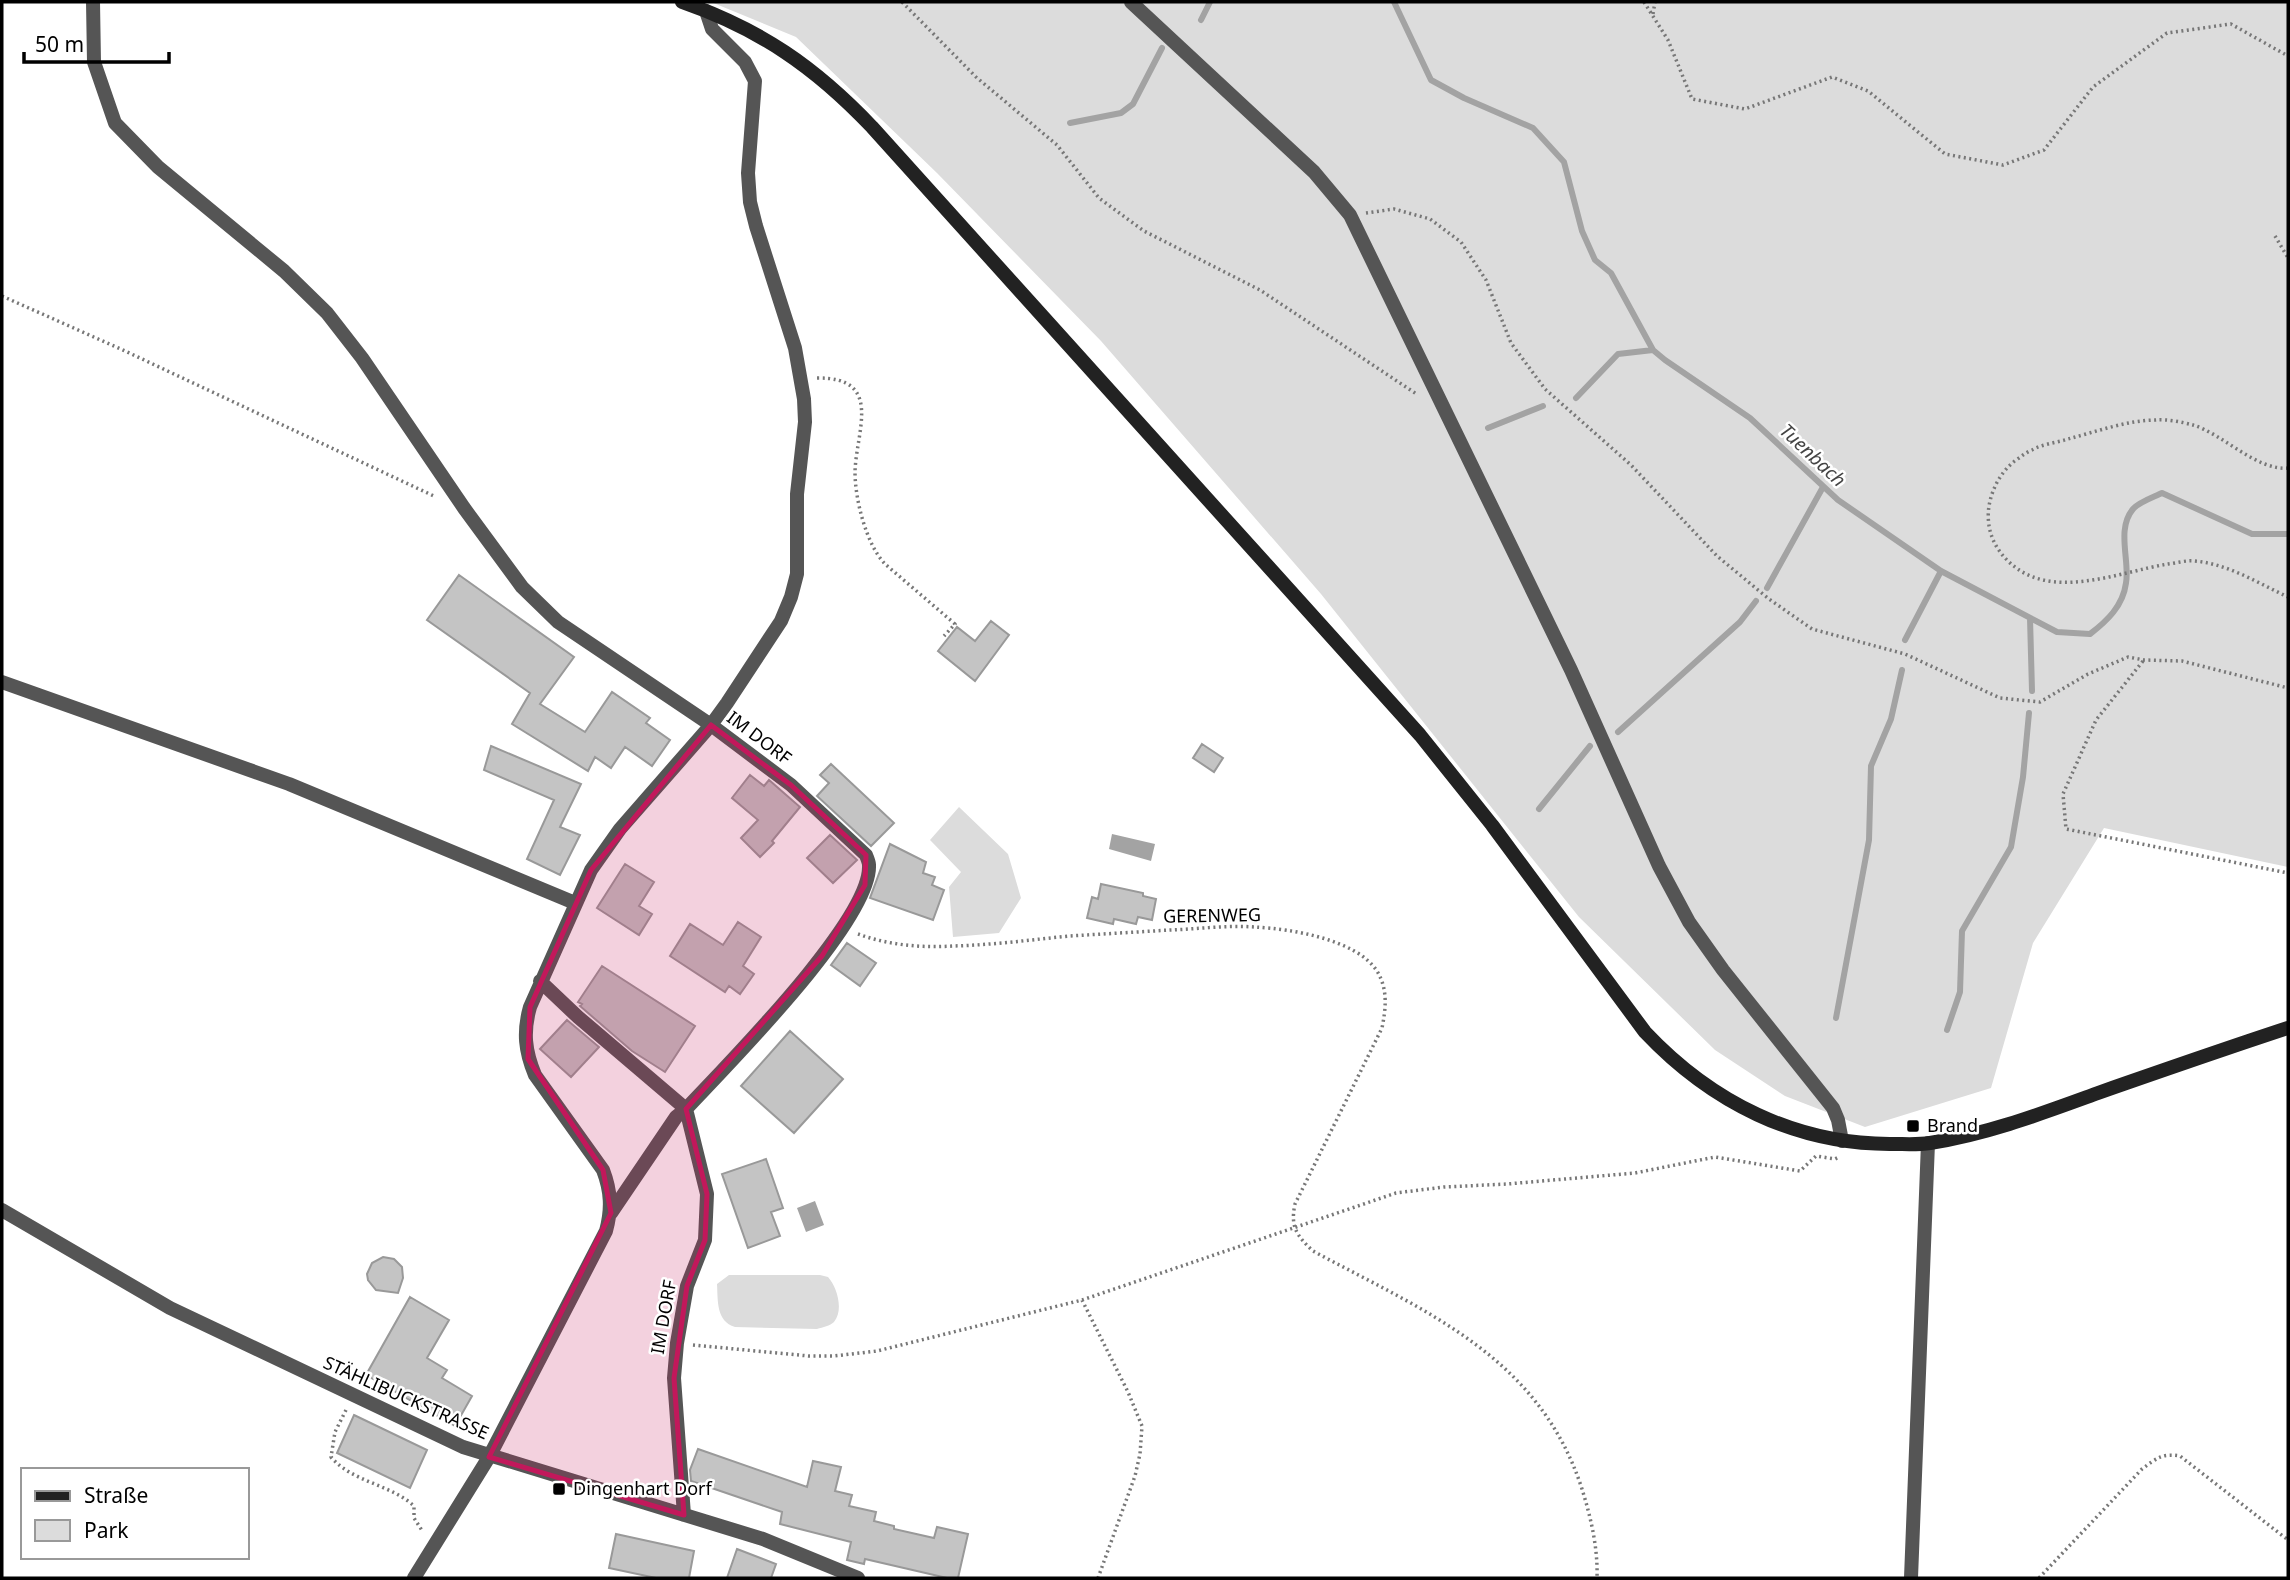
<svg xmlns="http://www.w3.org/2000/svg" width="2290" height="1580" viewBox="0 0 2290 1580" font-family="'Noto Sans',sans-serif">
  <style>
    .green { fill: #dcdcdc }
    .water { fill: #a3a3a3 }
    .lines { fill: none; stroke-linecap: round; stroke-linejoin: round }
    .stream { stroke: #a3a3a3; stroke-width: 6 }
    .building { fill: #c4c4c4; stroke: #999; stroke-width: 2 }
    .path { stroke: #777; stroke-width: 3.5; stroke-dasharray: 2 3.5; stroke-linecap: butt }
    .street { stroke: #555; stroke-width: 14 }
    .secondary { stroke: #222; stroke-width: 14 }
    .marked { fill: #c2185b; fill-opacity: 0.2; stroke: #c2185b; stroke-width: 5; stroke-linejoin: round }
    .poi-dot { fill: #000; stroke: #fff; stroke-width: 2.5 }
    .labels { text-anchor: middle; stroke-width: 5; stroke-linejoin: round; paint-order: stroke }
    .street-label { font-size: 18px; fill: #000; stroke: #fff }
    .poi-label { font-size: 18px; fill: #000; stroke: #fff; text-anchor: start }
    .water-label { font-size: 19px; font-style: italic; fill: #444; stroke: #fff }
  </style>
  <rect width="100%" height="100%" fill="#fff"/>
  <path class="green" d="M711,2H2288V867L2104,828L2033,943L1991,1088L1865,1127L1785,1096L1715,1050L1579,917L1321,594L1101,341L937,173L796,37Z
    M959,807L1008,854L1021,898L999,933L953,937L949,887L961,872L930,840Z
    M729,1275H820L828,1277C837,1287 844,1310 834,1322C830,1326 823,1327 817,1329L735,1327C716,1321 718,1301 717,1284Z"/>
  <path class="water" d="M1112,834L1155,844L1151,861L1109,849Z
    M815,1201L824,1225L806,1232L797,1208Z"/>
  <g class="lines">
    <path class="stream" d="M1394,2L1431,80L1464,98L1533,128L1564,162L1582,231L1595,260L1611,273L1653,350L1665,360L1750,418L1838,500L1941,571L2057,632L2090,634C2107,621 2123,606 2126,583C2130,561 2116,529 2133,509C2139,502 2154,497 2162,493L2252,534H2288
      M1201,20L1210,2
      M1070,123L1121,113L1133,104L1162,48
      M1576,398L1618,354L1653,350
      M1488,428L1543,406
      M1767,588L1823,487
      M2030,618L2032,691
      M1905,640L1941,571
      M1618,732L1740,622L1756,601
      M1539,809L1590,746
      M1836,1018L1869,840L1871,766L1891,719L1902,670
      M1947,1030L1960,992L1962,931L2011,847L2023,777L2029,713"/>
  </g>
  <path class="building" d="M459,575L574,657L540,704L585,732L612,692L650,718L646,723L670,740L652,766L625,747L611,768L595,757L588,771L512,724L530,693L427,620Z
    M991,621L1009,635L975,681L938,651L957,627L975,641Z
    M1202,744L1223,758L1214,772L1193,758Z
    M491,746L581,784L560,827L580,835L560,875L527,859L554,800L484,770Z
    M831,764L894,823L871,846L817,796L829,783L820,775Z
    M750,775L764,786L769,780L800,807L772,841L774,843L760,857L741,838L758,820L732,798Z
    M830,835L857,860L833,883L807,858Z
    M890,844L926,862L923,873L935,877L932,885L944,890L933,920L870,898Z
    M625,864L654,882L639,906L652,914L639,935L597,908Z
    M1101,884L1143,893V896L1156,899L1152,920L1138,917L1136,924L1114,919L1113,924L1087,918L1092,897L1098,899Z
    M738,922L761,937L743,966L754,974L740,994L729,986L725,992L670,956L690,924L723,945Z
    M847,943L876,963L860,986L831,965Z
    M602,966L695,1026L665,1072L632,1051L580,1006L582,1004L578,1002Z
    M567,1020L599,1047L571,1077L540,1049Z
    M790,1031L843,1079L794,1133L741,1086Z
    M766,1159L783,1208L771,1212L780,1236L748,1248L722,1174Z
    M383,1257L394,1259L402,1267L403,1278L398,1293L376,1290L368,1280L367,1274L372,1263Z
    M410,1297L449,1320L427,1358L447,1370L442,1378L472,1396L455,1426L366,1375Z
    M354,1415L427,1450L410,1488L337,1453Z
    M698,1449L807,1487L813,1461L841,1467L835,1491L852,1495L849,1506L876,1512L874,1521L894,1526V1529L934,1538L937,1527L968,1534L958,1578H947L865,1559L864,1564L847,1560L851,1542L780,1524L782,1512L691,1481L690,1470Z
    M616,1534L694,1551L689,1578H656L609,1568Z
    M737,1549L776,1564L771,1578H727Z"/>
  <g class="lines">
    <path class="path" d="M902,2L976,77L1057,145L1099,198L1144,231L1260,290L1418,395
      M1644,2L1668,40L1692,99L1745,109L1832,77L1868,91L1945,154L2003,165L2044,150L2093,87L2167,33L2231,24L2288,56
      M1653,14L1655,2
      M1366,213L1394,209L1430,219L1461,242L1486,280L1511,343L1545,389L1631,465L1717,556L1769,599L1812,629L1905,654L2000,698L2040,702L2088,674L2128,657L2144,660L2182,661L2288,688
      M2275,236L2288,258
      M2,296L125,351L436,497
      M817,378C884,377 856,431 855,472C855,499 866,544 885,564L955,624L944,636
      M2288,468C2257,471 2223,434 2193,425C2182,422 2167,419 2156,420C2128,420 2095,432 2068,439C2056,443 2042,444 2032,450C2027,452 2023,455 2019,458C2002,469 1992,488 1989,506C1986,526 1992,545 2007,560C2049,603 2118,572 2168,564C2177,563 2186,560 2195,561C2228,564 2258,583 2288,597
      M2143,661L2096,720L2063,794L2066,829L2288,873
      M858,934C888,945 921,948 953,946C992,945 1030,940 1069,936C1103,934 1137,932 1170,930C1198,929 1227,925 1255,927C1291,929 1356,939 1377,971C1388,989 1386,1008 1382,1028L1295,1204C1290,1227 1297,1236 1313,1251C1426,1312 1539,1356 1582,1489C1591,1518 1598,1548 1597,1578
      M1082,1300L1128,1392L1142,1426L1140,1454L1135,1476L1098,1578
      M693,1345L809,1356H834L877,1351L1082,1300L1396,1193L1444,1187L1507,1184L1635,1173L1715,1157L1800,1171L1816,1156L1835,1159L1839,1157
      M346,1410L335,1432L331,1457C352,1482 390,1484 414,1506V1518L423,1532
      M2039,1578L2142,1469C2157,1458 2162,1453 2180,1456L2288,1540"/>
    <path class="street" d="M93,2L94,62L115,123L158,167L284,271L327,313L362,358L464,508L522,587L558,622L711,725L791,785L866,855C867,858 869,862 869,865C872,920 726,1066 686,1109L707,1194L705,1240L687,1286L677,1343L674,1378L684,1515
      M1131,2L1314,172L1350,215L1571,670L1659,866L1689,922L1723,970L1833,1108L1838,1120L1842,1141
      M2,682L289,784L575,903
      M540,981L578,1017L686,1109L676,1117L611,1213
      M2,1210L170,1308L463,1447L763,1539L858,1578
      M414,1578L489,1457L606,1231C612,1209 611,1191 603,1170L535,1075C525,1051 523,1032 530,1007L591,870L620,829L711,725L727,703L781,621L791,597L797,574V494L805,422L804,399L795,348L756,226L750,202L748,173L755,81L745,62L712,29L706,11
      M1911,1578L1928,1143"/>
    <path class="secondary" d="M682,2C760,29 815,67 872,127L1420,735L1492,825L1645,1032C1711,1102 1796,1145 1893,1144C1905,1144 1918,1145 1930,1143C1988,1134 2043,1113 2098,1093C2161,1071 2224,1049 2288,1028"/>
  </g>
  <path class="marked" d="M711,725L791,785L866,855L865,885L822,956L686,1109L707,1194L705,1240L687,1286L674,1378L684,1515L489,1457L611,1213L603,1170L528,1059L530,1007L591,870Z"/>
  <g class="poi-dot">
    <rect x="1906" y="1119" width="14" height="14" rx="3.5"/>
    <rect x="552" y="1482" width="14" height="14" rx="3.5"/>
  </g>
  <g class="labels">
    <g class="street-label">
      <text transform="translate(759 738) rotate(37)" y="6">IM DORF</text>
      <text transform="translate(1212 916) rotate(-1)" y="6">GERENWEG</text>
      <text transform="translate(664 1317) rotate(-80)" y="6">IM DORF</text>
      <text transform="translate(406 1398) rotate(24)" y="6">STÄHLIBUCKSTRASSE</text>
    </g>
    <g class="poi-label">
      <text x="1927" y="1132">Brand</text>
      <text x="573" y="1495">Dingenhart Dorf</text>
    </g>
    <g class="water-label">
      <text transform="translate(1813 455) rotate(43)" y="7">Tuenbach</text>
    </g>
  </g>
  <rect width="2290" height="1580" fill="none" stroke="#000000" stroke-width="7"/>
  <rect x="21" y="1468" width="228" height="91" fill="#ffffff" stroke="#999999" stroke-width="2"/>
  <rect x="35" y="1491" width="35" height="10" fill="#222222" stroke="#999999" stroke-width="2"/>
  <text x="84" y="1503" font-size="21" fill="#000000">Straße</text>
  <rect x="35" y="1520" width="35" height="21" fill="#dcdcdc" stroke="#999999" stroke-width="2"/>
  <text x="84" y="1538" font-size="21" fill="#000000">Park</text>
  <path d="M24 52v10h145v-10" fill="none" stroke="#000000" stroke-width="3.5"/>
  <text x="35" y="52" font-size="21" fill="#000000" stroke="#ffffff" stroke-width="5" paint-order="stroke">50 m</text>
</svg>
